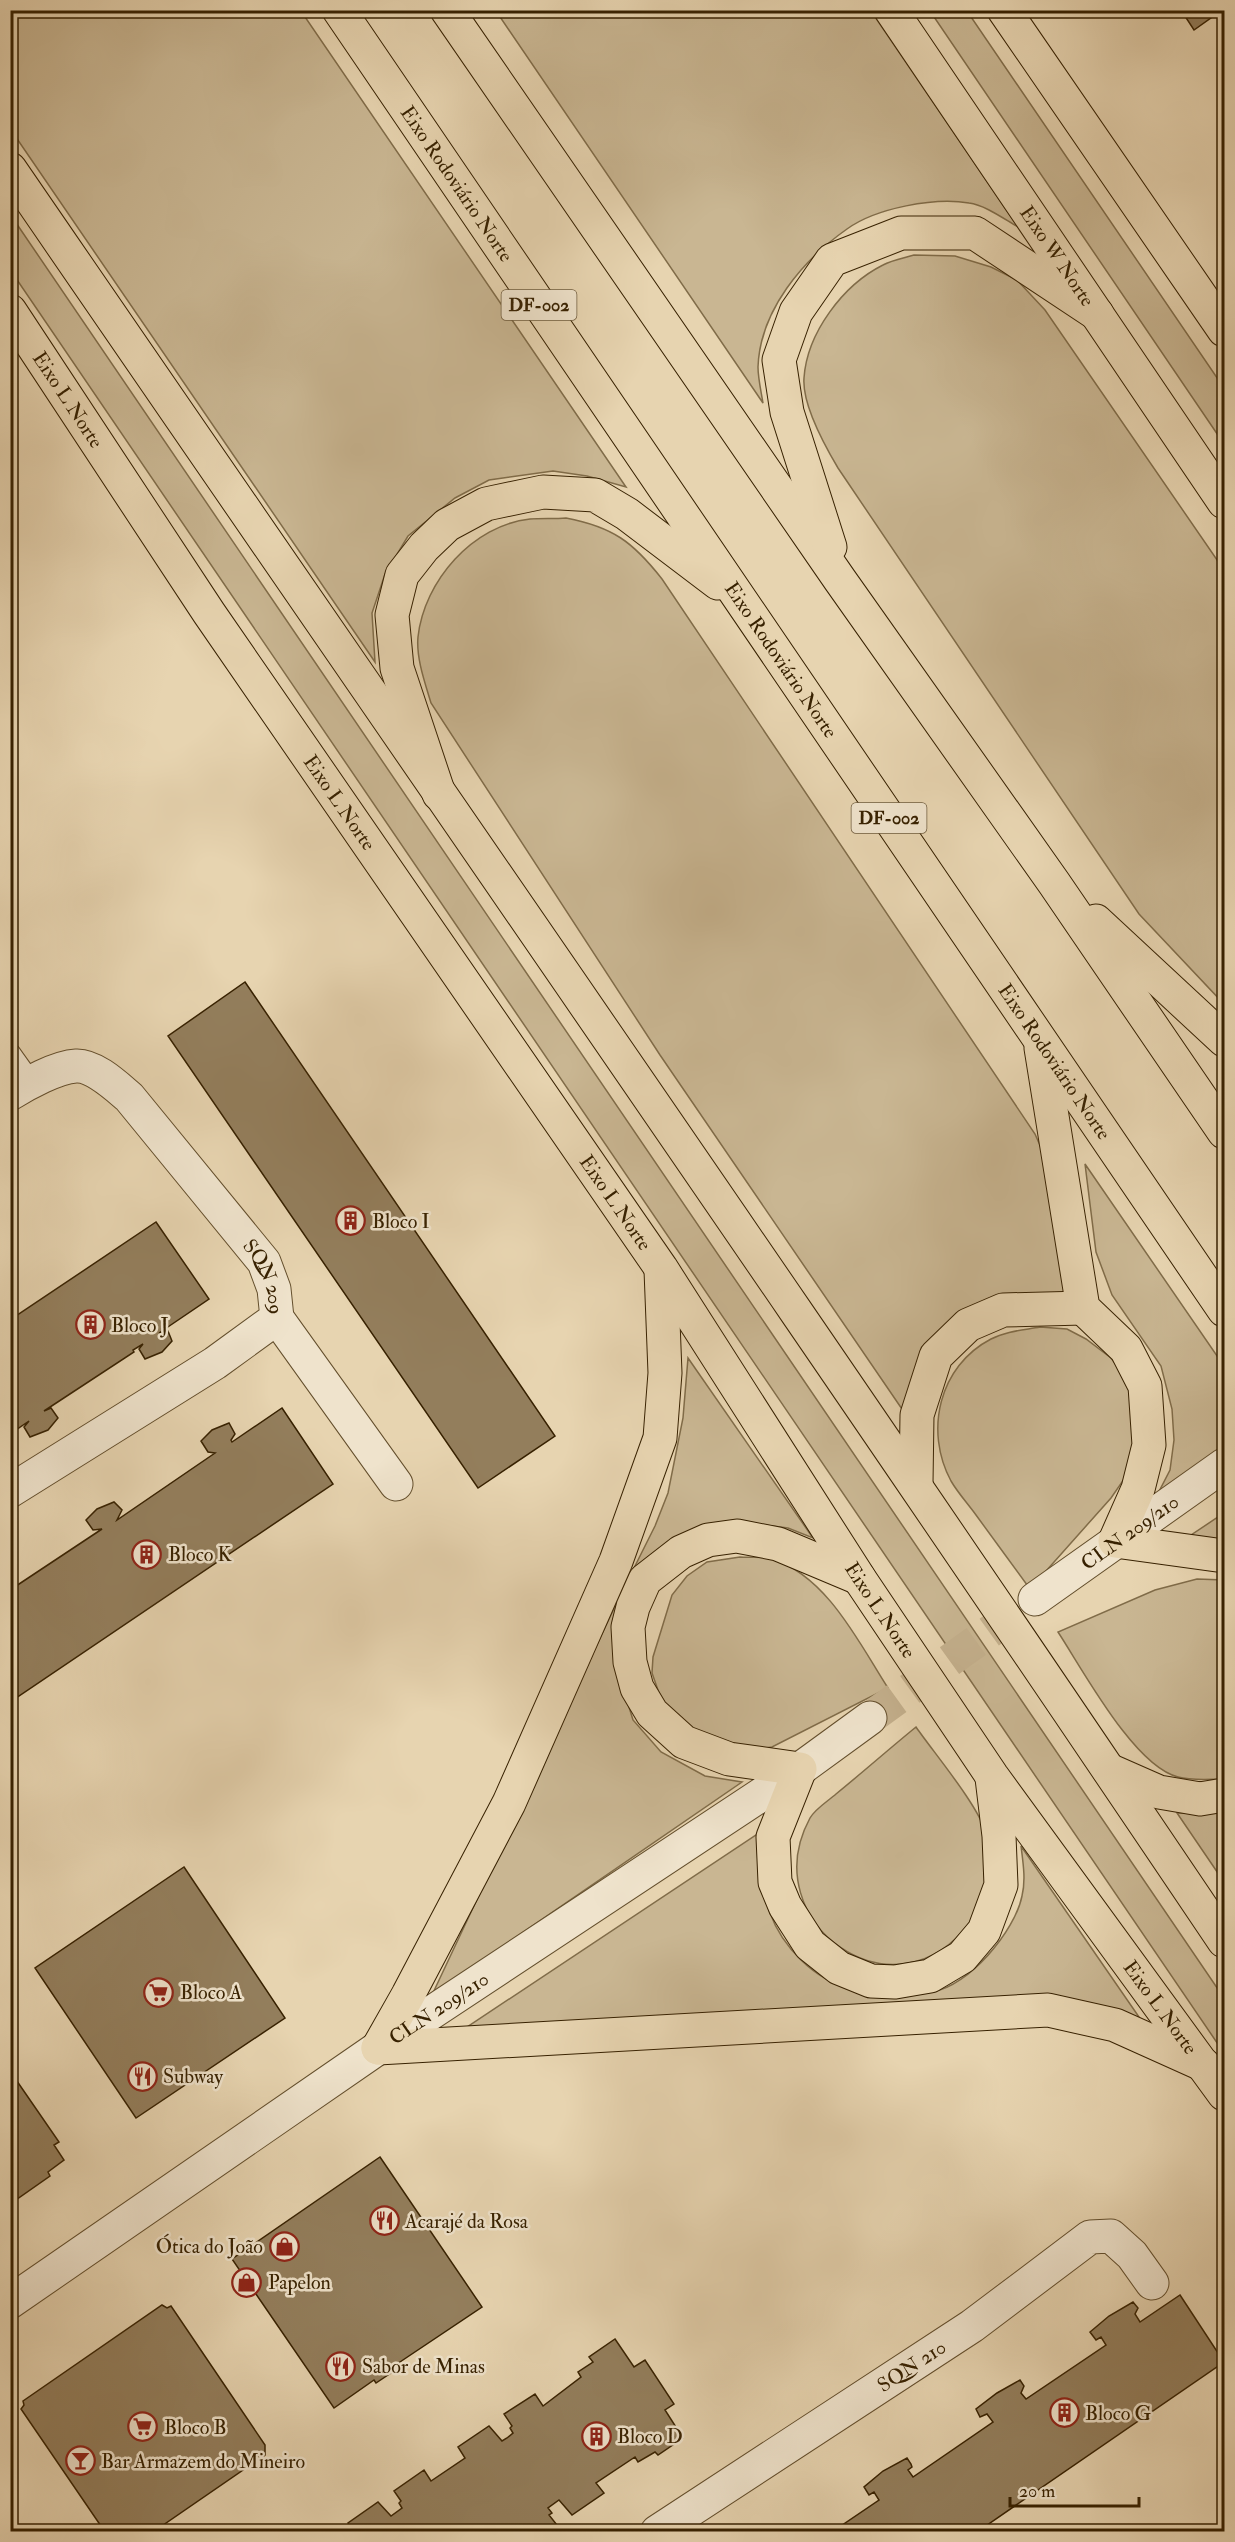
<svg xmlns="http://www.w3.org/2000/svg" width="1235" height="2542" viewBox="0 0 1235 2542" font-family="'IM FELL Double Pica',serif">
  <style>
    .green { fill: #c9b692; stroke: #806c49; stroke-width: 1.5 }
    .building { fill: #937e5c; stroke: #372100; stroke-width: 1.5 }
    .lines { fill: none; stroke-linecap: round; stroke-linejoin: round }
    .tertiary-tunnel { stroke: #c4b08d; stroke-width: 33; stroke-dasharray: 33 16; stroke-linecap: butt }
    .service-casing { stroke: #634e2c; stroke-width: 22 }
    .minor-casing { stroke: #634e2c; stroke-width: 35 }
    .tertiary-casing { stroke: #634e2c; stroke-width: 35 }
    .primary-casing { stroke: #372100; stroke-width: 35 }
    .trunk-casing { stroke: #372100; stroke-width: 35 }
    .service { stroke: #efe3cc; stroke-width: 20 }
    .minor { stroke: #efe3cc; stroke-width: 33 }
    .tertiary { stroke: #efe3cc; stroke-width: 33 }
    .primary { stroke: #e7d4b0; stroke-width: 33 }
    .trunk { stroke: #e7d4b0; stroke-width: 33 }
    .labels { text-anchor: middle; stroke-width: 5; stroke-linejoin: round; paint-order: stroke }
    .shield { fill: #efe3cc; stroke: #6e5b3d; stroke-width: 1.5 }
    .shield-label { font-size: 18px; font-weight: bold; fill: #372100 }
    .street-label { font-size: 20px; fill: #372100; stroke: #efe3cc }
    .poi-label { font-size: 20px; fill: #372100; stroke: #efe3cc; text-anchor: start }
  </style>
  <rect width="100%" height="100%" fill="#e7d4b0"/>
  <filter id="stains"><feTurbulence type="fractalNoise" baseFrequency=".00333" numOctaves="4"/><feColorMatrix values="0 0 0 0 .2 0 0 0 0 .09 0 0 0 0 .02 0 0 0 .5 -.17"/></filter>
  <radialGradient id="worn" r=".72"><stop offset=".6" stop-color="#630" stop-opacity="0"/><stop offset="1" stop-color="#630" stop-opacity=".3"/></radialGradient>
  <path class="green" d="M10,11H301L626,487L587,476L553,471L489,480L455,498L408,536L385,574L372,613L375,662L11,130Z
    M496,11H871L1018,227C1004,219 985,205 969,203C935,197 876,208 847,229C803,260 760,310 758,367C758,378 761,391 763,403Z
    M930,11H967L1224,388V444Z
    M10,214L1224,1998V2053L11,271Z
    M914,255L955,256L991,267L1017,280L1045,310L1224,570V1004L1139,914L838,468C825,446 802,404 804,378C807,333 843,285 883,265C892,260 904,258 914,255Z
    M566,518C613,527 633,542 662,579L1035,1134L1042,1150L1065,1294L1028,1293L1006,1296L904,1412L660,1055L431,703C425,683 416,658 418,637C424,581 473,525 530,519C542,518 554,519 566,518Z
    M1085,1164L1224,1366V1455L1152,1505L1170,1470L1174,1440L1172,1409L1161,1366L1112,1295L1096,1252Z
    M1040,1327L1067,1329L1086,1339L1111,1358L1129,1381L1138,1411L1129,1472L1111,1498L1030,1589C1012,1564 994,1540 976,1515C968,1504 958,1493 951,1481C924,1431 939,1366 991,1339C1006,1331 1024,1330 1040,1327Z
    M688,1358L813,1538L788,1528L757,1524L684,1537L618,1672L633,1720L661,1752L705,1776L742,1782L432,1995L618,1600L655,1526L668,1493L683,1418Z
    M1224,1513V1545L1179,1543Z
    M740,1557C750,1558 763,1556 772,1559C827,1576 859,1643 888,1688L772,1747L753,1750L711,1743L669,1710L659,1693L652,1673L653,1657L672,1595L687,1576L707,1562Z
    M1197,1579L1224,1580V1779C1209,1779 1193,1781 1178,1777C1134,1766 1083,1670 1058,1632L1155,1590Z
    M916,1727C934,1753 978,1805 986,1833C987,1839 990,1891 989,1896C986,1905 975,1915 970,1922C896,2024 753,1923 810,1818C815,1809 828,1801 836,1794C863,1772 889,1749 916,1727Z
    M1177,1813H1224V1882Z
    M768,1827C765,1855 760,1885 770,1913C782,1946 814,1980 850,1988C861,1991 875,1989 886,1990C901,1991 918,1994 932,1992C969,1986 1015,1931 1022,1896C1026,1880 1023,1862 1021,1846L1148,2030L1106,2012L455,2035Z"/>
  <path class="building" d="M1181,10H1211L1215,15L1194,30Z
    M245,982L555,1436L478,1488L168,1036Z
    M156,1222L209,1299L159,1333L168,1331L172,1341L162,1352L145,1359L139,1349L143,1344L133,1350L134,1352L44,1411L51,1408L58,1418L48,1430L30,1437L24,1427L29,1421L10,1434V1320Z
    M282,1408L333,1484L10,1702V1590L102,1529L93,1530L86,1520L97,1509L114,1502L122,1510L117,1520L215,1453L208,1452L201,1441L212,1430L229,1423L235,1434L231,1440L232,1442Z
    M184,1867L285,2018L136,2118L35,1968Z
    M10,2071L59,2142L54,2145L64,2160L48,2172L50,2176L10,2204Z
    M380,2157L482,2307L391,2368L394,2371L376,2383L374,2380L334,2408L232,2259Z
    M1180,2295L1224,2362L977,2532H832L879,2500L874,2492L869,2495L864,2487L883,2471L907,2458L911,2464L912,2467L908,2470L913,2477L993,2422L987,2414L980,2417L976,2409L997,2393L1020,2380L1024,2386L1021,2393L1026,2399L1106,2345L1101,2337L1096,2340L1090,2332L1109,2316L1133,2302L1138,2308L1135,2314L1140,2322Z
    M162,2305L167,2308L171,2306L265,2445V2455L153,2532H105L21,2409L24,2405L23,2401Z
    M615,2339L634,2367L645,2360L674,2404L665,2410L683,2438L658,2455L655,2452L638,2462L635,2457L596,2483L604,2493L572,2515L559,2500L548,2508L552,2513L549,2515L557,2525L547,2532H353L348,2523L378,2502L391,2516L402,2508L399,2503L401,2501L394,2491L424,2470L431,2481L465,2458L458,2447L489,2426L502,2441L507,2438L513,2433L510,2428L512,2426L504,2414L535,2394L543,2406L581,2377L578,2372L593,2362L589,2357Z"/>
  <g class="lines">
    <path class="tertiary-tunnel" d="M870,1718L1035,1599"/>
    <defs>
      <path id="service" d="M10,1053L30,1081"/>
      <g id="minor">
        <path id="s1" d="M10,1094C26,1084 57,1067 76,1066C94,1065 116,1086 129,1097L264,1262L274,1289L277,1318L215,1363L10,1491"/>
        <path d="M277,1318L396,1484"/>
        <path id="s2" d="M657,2532L972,2326L1090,2237L1111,2236L1132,2255L1152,2283"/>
      </g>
      <g id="tertiary">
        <path id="s3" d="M1035,1599L1224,1465"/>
        <path id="s4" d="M10,2302L378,2048L800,1769L870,1718"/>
      </g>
      <g id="primary">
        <path id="s5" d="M891,10L1224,502"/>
        <path d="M1004,10L1224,330"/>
        <path d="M10,169C415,759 824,1347 1224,1941"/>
        <path id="s6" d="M10,311L209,613L661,1268L859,1578L992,1776L1224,2094"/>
        <path d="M859,1578L778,1544L737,1536L708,1540L681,1552L645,1580L633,1607L628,1627L630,1662L637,1688L652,1713L684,1742L729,1759L800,1769L773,1837L775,1882L785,1906L810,1945L839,1968L871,1981L895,1982L930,1976L962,1957L984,1931L1001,1885L999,1836L992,1778"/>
        <path d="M378,2048L408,1995L509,1803L616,1561L660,1438L665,1373L661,1270"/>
        <path d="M378,2048L1048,2010L1115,2025L1204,2065"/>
      </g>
      <g id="trunk">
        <path id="s7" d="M339,10L1224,1310"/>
        <path d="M447,10L840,580L1054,883L1224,1132"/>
        <path d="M830,547L787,412L779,360L796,312L832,260L901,233H975L1097,314"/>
        <path d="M439,794L397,668L392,615L402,575L424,547L447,525L486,504L543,492L595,495L627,514L718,583"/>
        <path d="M1096,921L1224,1040"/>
        <path d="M1041,1048L1083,1308L1126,1349L1145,1386L1149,1445L1138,1489L1115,1541L1224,1556"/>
        <path d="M916,1483L917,1415L936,1356L968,1325L1003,1310L1083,1308"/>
        <path d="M1109,1770L1159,1792L1200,1799L1224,1795"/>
      </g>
    </defs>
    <use href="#service" class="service-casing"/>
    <use href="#minor" class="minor-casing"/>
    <use href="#tertiary" class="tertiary-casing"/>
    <use href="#primary" class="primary-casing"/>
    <use href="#trunk" class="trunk-casing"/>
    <use href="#service" class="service"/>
    <use href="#minor" class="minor"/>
    <use href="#tertiary" class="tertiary"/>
    <use href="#primary" class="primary"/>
    <use href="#trunk" class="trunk"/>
  </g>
  <defs>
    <symbol id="building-ring" viewBox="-11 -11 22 22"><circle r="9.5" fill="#efe3cc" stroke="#8f2418" stroke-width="1.5"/><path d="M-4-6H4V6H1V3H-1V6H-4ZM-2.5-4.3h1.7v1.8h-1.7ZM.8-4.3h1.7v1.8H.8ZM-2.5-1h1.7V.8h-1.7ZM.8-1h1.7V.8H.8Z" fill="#8f2418"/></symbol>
    <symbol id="supermarket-ring" viewBox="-11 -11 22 22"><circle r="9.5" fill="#efe3cc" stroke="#8f2418" stroke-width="1.5"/><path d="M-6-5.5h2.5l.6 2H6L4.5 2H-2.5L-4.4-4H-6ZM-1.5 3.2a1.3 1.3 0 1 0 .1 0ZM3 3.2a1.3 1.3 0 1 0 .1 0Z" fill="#8f2418"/></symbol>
    <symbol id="restaurant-ring" viewBox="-11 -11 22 22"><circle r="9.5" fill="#efe3cc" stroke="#8f2418" stroke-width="1.5"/><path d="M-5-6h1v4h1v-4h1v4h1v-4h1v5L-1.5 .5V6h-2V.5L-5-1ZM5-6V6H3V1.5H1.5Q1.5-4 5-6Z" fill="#8f2418"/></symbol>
    <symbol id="shop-ring" viewBox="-11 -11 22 22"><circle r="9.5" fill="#efe3cc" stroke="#8f2418" stroke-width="1.5"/><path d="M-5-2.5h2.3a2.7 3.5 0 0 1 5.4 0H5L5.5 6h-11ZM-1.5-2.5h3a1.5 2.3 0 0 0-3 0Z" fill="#8f2418"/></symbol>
    <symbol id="bar-ring" viewBox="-11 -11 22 22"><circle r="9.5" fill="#efe3cc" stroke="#8f2418" stroke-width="1.5"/><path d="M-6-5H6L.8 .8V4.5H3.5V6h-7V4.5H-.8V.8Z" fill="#8f2418"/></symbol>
  </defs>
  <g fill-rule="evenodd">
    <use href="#building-ring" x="334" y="1204" width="33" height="33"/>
    <use href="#building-ring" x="74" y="1308" width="33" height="33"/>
    <use href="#building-ring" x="130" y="1538" width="33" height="33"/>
    <use href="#supermarket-ring" x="142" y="1976" width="33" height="33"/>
    <use href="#restaurant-ring" x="126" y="2060" width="33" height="33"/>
    <use href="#restaurant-ring" x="368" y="2204" width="33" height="33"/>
    <use href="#shop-ring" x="268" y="2230" width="33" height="33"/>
    <use href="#shop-ring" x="230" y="2266" width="33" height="33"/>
    <use href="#restaurant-ring" x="324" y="2350" width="33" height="33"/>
    <use href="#building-ring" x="1048" y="2396" width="33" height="33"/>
    <use href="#supermarket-ring" x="126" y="2410" width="33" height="33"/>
    <use href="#building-ring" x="580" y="2420" width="33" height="33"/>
    <use href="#bar-ring" x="64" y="2444" width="33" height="33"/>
  </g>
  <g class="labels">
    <g class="shield">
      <rect x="501.5" y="290" width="75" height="30" rx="4.5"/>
      <rect x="851.5" y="803" width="75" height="30" rx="4.5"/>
    </g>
    <g class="shield-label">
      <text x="539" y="311">DF-002</text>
      <text x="889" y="824">DF-002</text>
    </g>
    <g class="street-label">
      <text dy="7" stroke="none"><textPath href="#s7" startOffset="210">Eixo Rodoviário Norte</textPath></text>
      <text dy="7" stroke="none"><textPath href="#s5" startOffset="297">Eixo W Norte</textPath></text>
      <text dy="7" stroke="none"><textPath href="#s6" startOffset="106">Eixo L Norte</textPath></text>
      <text dy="7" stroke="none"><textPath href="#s7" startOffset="786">Eixo Rodoviário Norte</textPath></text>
      <text dy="7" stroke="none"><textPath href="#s6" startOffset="592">Eixo L Norte</textPath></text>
      <text dy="7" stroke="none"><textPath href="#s7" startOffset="1272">Eixo Rodoviário Norte</textPath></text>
      <text dy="7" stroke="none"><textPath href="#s6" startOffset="1078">Eixo L Norte</textPath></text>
      <text dy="7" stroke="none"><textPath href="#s1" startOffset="362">SQN 209</textPath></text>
      <text dy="7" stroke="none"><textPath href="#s3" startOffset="116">CLN 209/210</textPath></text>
      <text dy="7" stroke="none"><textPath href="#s6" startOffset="1564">Eixo L Norte</textPath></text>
      <text dy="7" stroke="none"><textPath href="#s6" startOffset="2050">Eixo L Norte</textPath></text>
      <text dy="7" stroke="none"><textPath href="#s4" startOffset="520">CLN 209/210</textPath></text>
      <text dy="7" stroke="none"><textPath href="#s2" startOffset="304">SQN 210</textPath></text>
    </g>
    <g class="poi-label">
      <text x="372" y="1228">Bloco I</text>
      <text x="111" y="1332">Bloco J</text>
      <text x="168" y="1561">Bloco K</text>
      <text x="180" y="1999">Bloco A</text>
      <text x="163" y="2083">Subway</text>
      <text x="405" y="2228">Acarajé da Rosa</text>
      <text x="263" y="2253" text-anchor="end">Ótica do João</text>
      <text x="268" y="2289">Papelon</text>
      <text x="362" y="2373">Sabor de Minas</text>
      <text x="1085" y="2420">Bloco G</text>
      <text x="164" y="2434">Bloco B</text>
      <text x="617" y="2443">Bloco D</text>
      <text x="101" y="2468">Bar Armazem do Mineiro</text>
    </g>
  </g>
  <rect width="1235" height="2542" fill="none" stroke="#e7d4b0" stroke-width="36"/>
  <rect x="12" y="12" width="1211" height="2518" fill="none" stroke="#372100" stroke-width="3"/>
  <rect x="18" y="18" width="1199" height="2506" fill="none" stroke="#372100" stroke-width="1.5"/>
  <path d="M1010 2497v9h129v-9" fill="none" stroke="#372100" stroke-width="3"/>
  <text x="1019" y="2497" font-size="18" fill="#372100" stroke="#efe3cc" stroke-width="4.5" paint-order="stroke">20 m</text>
  <rect width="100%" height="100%" filter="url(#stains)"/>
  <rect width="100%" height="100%" fill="url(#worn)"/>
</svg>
